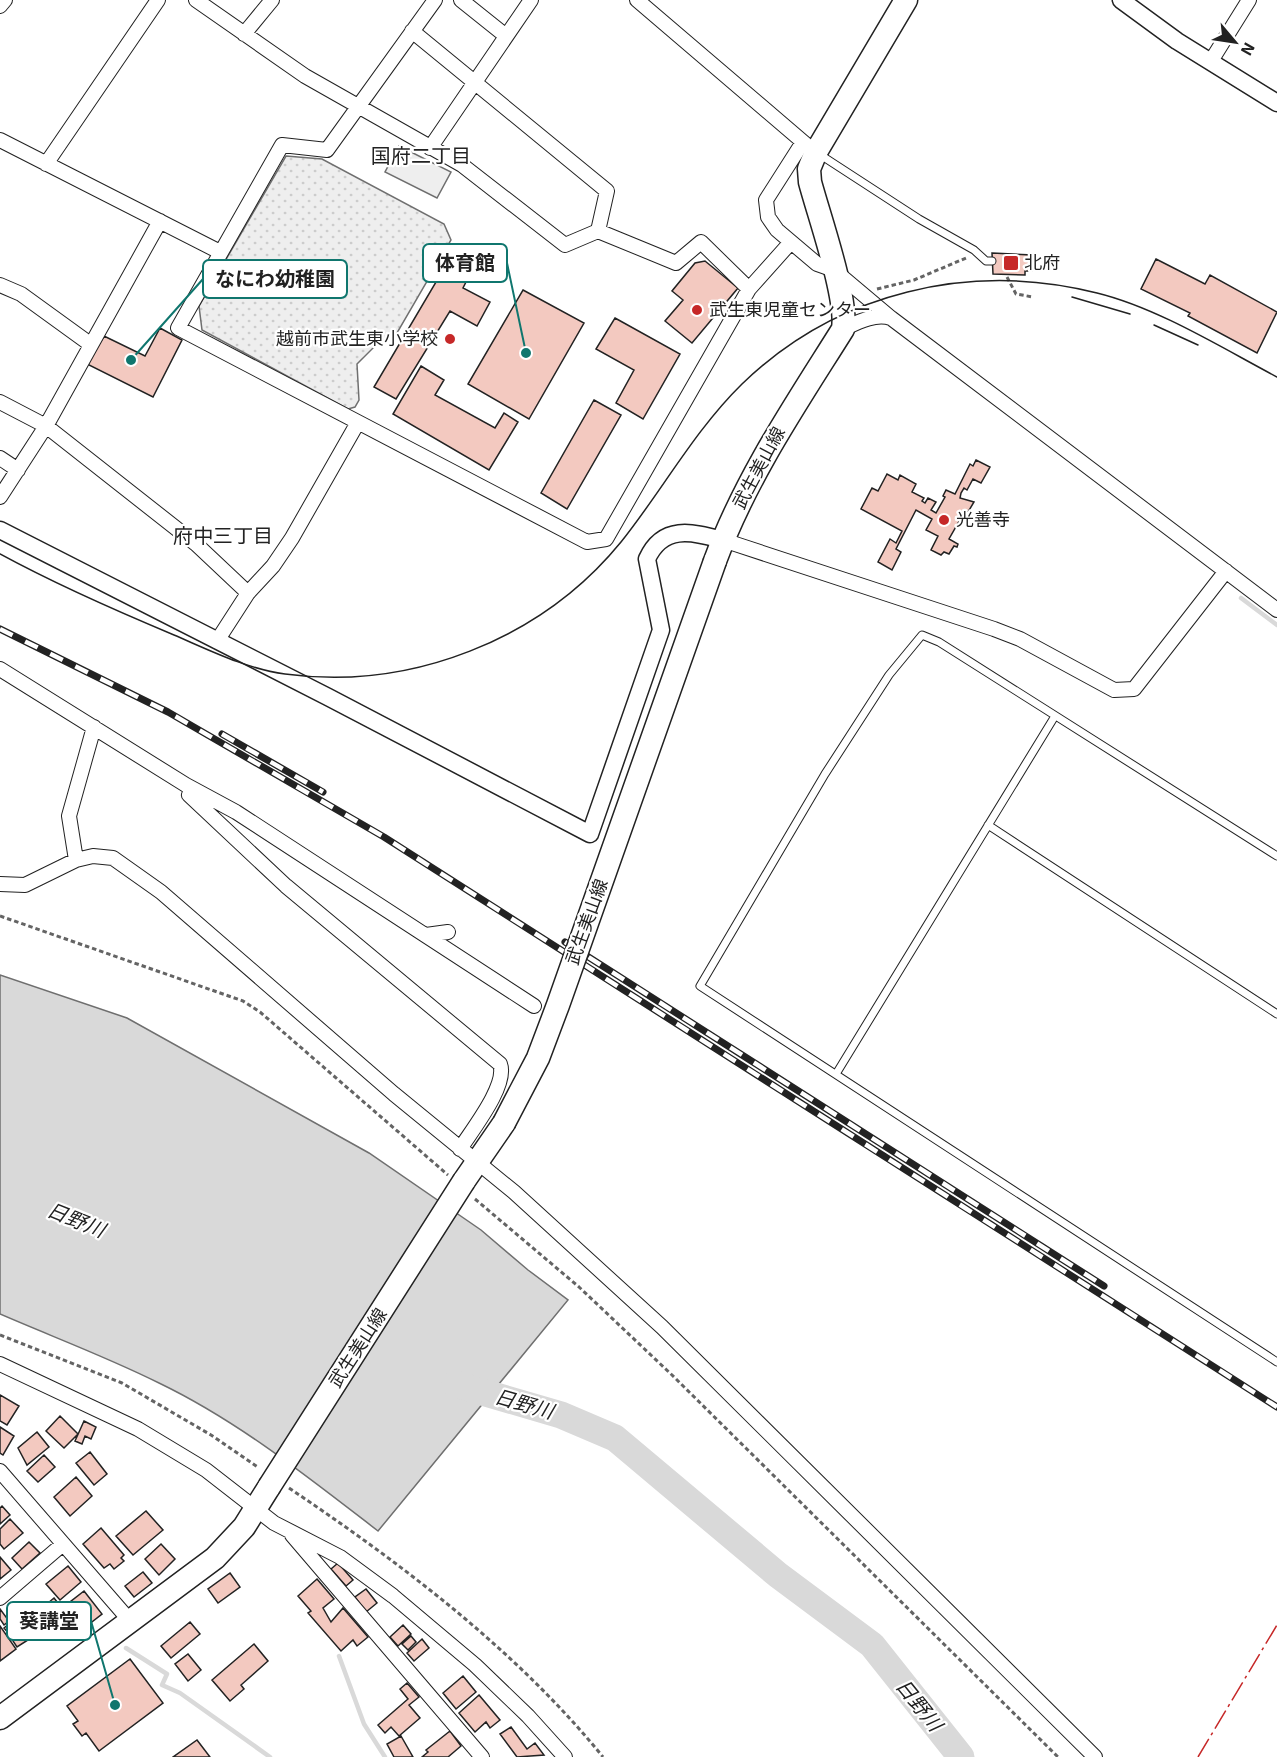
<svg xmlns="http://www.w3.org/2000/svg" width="1277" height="1757" viewBox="0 0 1277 1757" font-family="'Exo 2','Noto Sans JP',sans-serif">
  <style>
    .green { fill: url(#green-dots); stroke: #6f6f6f; stroke-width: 1.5 }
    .pitch { fill: #eee; stroke: #6f6f6f; stroke-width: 1.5 }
    .water { fill: #d9d9d9; stroke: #6f6f6f; stroke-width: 1.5 }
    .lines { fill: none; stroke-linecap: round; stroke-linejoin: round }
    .stream { stroke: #d9d9d9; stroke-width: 4.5 }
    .river { stroke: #d9d9d9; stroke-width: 27 }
    .building { fill: #f3c9c0; stroke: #222; stroke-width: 1.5 }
    .service-casing { stroke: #222; stroke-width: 9 }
    .minor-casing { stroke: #222; stroke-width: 16 }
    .tertiary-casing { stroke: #222; stroke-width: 19 }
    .primary-casing { stroke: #222; stroke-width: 25 }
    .path { stroke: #646464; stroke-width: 3; stroke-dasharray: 4.5 3; stroke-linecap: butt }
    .service { stroke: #fff; stroke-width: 7 }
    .minor { stroke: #fff; stroke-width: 14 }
    .tertiary { stroke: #fff; stroke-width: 16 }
    .primary { stroke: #fff; stroke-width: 22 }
    .tram { stroke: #222; stroke-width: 1.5 }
    .rail-casing { stroke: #222; stroke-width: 7 }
    .rail { stroke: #fff; stroke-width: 4.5; stroke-dasharray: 14; stroke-linecap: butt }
    .primary-bridge-casing { stroke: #222; stroke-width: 25; stroke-linecap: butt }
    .primary-bridge { stroke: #fff; stroke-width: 22 }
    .power { stroke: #c62828; stroke-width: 1.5; stroke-dasharray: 21 4.5 3 4.5; stroke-linecap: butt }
    .poi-dot { fill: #c62828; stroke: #fff; stroke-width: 2 }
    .labels { text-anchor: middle; stroke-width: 4.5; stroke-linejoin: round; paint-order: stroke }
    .poi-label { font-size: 18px; fill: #222; stroke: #fff; text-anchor: start }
    .street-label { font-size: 18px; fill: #222; stroke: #fff }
    .neighbourhood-label { font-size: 20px; fill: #222; stroke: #fff }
    .water-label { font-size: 20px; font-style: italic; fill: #222; stroke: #fff }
    .leader { fill: none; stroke: #0f766e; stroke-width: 2 }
    .callout-dot { fill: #0f766e; stroke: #fff; stroke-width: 2 }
    .callout { fill: #fff; stroke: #0f766e; stroke-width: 2 }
    .callout-label { font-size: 20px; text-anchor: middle; font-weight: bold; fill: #222 }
  </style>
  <defs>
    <pattern id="green-dots" width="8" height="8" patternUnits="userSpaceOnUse" patternTransform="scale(1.5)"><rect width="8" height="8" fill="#eee"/><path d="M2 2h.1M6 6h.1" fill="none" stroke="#ccc" stroke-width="1.8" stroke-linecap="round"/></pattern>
  </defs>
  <rect width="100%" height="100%" fill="#fff"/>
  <path class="green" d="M286,156L322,159L444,224L451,240L397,333L377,344L357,364L359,400L355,407L348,409L202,330L199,306Z"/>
  <path class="pitch" d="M399,146L451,172L437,198L385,172Z"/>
  <path class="water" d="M0,975L127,1018L369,1153L481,1230L528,1270L568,1300L378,1531C308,1477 238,1421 159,1383C107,1357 53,1337 0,1314Z"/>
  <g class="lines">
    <path class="stream" d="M1241,598L1277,625
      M126,1648L167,1674L162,1685L180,1693L270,1757
      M339,1656L364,1724L385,1757"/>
    <path class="river" d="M455,1384L561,1415L615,1438L778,1575L872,1645L961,1757"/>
  </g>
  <path class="building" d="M992,253L1032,255V271H1025V275L993,274Z
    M1156,259L1205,284L1210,275L1277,312L1257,353L1188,316L1190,313L1141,289Z
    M705,261L738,288L692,343L665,321L683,300L672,291L695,263Z
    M446,265L468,278L463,288L490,302L477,326L450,311L396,399L374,387Z
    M523,290L584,323L529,419L468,384Z
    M615,318L680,354L643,419L616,403L634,370L596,349Z
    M160,328L182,340L153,397L87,364L104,336L145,356Z
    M421,366L444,380L435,395L495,428L504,413L518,422L489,470L393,414Z
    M594,400L621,415L567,509L541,493Z
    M976,460L990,467L981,483L973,479L967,490L964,488L961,493L960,498L974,502L968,512L965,511L949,539L958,544L957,547L954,546L949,554L944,552L941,555L931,550L938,536L926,530L932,519L916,510L896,549L901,552L892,570L878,562L890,539L896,543L902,531L861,509L872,488L878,491L887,474L898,480L900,475L916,484L912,492L924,498L922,501L925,503L928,498L936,502L931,510L936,513L945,497L943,496L946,490L955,494L970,464L973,466Z
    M0,1395L19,1406L7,1425L0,1421Z
    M60,1416L78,1434L64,1448L46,1431Z
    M84,1421L96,1427L91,1439L85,1436L82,1444L75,1441Z
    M0,1427L14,1436L3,1455L0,1453Z
    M37,1432L49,1447L27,1465L18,1448Z
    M90,1452L107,1474L94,1485L76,1463Z
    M44,1455L55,1467L38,1482L27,1471Z
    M76,1477L92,1496L70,1516L54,1497Z
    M2,1506L10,1515L0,1524V1508Z
    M146,1511L163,1530L133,1555L116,1536Z
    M10,1519L23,1533L4,1549L0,1544V1529Z
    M101,1528L124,1555L121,1558L124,1561L114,1569L110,1564L104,1568L83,1544Z
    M29,1542L40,1553L22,1569L12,1558Z
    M161,1544L175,1559L159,1575L145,1559Z
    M0,1557L11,1570L0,1579Z
    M338,1563L353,1580L346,1586L331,1569Z
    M68,1566L81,1582L60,1600L46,1584Z
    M143,1572L152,1583L134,1597L125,1586Z
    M230,1573L240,1587L218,1603L208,1589Z
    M317,1579L334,1599L323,1608L331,1622L343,1608L368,1637L357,1646L353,1640L341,1651L308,1613L311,1611L298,1596Z
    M366,1589L377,1603L366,1612L355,1597Z
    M84,1591L102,1614L88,1625L70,1602Z
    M54,1598L68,1616L45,1635L31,1617Z
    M0,1609L9,1621L4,1625L0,1619Z
    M11,1622L17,1631L11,1636L4,1628Z
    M190,1622L200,1634L171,1658L161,1646Z
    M403,1625L411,1634L398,1646L390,1637Z
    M0,1626L16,1649L0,1661Z
    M23,1628L31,1638L17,1647L11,1638Z
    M411,1636L416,1642L408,1650L402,1644Z
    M422,1639L429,1648L414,1661L407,1653Z
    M254,1644L268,1661L241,1685L244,1689L230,1701L212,1680Z
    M188,1654L201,1670L188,1681L175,1664Z
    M130,1659L163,1703L99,1751L86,1733L82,1736L73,1724L78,1721L67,1706Z
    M463,1676L476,1692L456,1709L443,1693Z
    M407,1683L419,1697L409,1705L420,1718L399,1736L391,1727L385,1733L378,1725L408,1699L400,1689Z
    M479,1695L500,1720L490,1728L486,1722L475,1732L459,1713Z
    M511,1727L527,1749L535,1743L544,1755L517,1757L500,1734Z
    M450,1731L461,1746L448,1757H422L428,1752L426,1750Z
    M401,1736L413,1757H394L387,1744Z
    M197,1740L210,1757H173Z"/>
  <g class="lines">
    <defs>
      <path id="service" d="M819,154L919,219L974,250L986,261H992
        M988,825L1277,1014
        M1277,856L939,642L922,635L889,675L825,774L700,986L1277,1362
        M836,1074L1055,716"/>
      <path id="minor" d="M196,0L305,76L462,165L565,245L598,231L676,263L701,242L749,289
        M435,0L327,150L282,145L178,328L587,542L606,539L749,289L791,242
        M461,0L506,36
        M637,0L809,147
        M0,6L5,0
        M412,31L607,191L598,231
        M244,34L272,0
        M1211,61L1249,0
        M0,140L220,252
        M803,142L766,200L768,217L777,230L817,264L834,270L891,318L1277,610
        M430,148L531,0
        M46,164L158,0
        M0,285L21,294L90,344
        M843,329C858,322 875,313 891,318
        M0,402L46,426L196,544L248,593
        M0,458L18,470
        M0,497L46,426L160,221
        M723,540L994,629L1020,639L1114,690L1134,689L1226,571
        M217,641L248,593L273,566L292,538L357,424
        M0,669L186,785L236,812L534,1006
        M192,789L189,795L286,886L500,1064C508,1085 472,1130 460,1149
        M76,860L69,816L94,727
        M0,884L25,885L76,860L93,856L113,858L161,892L394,1094L514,1192L662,1327L1095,1757
        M426,935L448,932
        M0,1364L138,1429L206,1470L274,1523L340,1557L393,1596L475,1665L528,1716L565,1757
        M0,1471L131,1622
        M292,1535L482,1757
        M0,1598L63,1544"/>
      <path id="tertiary" d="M1121,0L1177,41L1277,103
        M0,530L328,697L590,834L661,630L647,559C663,524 692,532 723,540"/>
      <path id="primary" d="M715,561C746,477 796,404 843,329C848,298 819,216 810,182L809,169L816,152L906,0
        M464,1181L504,1123
        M0,1718L215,1558L244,1527L269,1487"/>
    </defs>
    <use href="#service" class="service-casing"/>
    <use href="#minor" class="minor-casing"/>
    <use href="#tertiary" class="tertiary-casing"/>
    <use href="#primary" class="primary-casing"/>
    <path class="path" d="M1007,277L1016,294L1033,297
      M877,289L914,280L966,258
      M0,916L243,1001L260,1012L448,1175
      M475,1199L579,1287L672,1375L1058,1757
      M0,1335L122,1383L211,1435L259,1468
      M289,1488C402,1564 517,1651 603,1757"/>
    <use href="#service" class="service"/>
    <use href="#minor" class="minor"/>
    <use href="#tertiary" class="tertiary"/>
    <use href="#primary" class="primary"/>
    <path class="tram" d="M1072,297L1130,314
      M1154,325L1198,345
      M0,554C57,585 114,610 174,635C209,650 247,669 285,674C410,691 541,640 621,542C662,491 694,431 742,384C837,292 970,261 1097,293C1158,308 1222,348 1277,377"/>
    <defs>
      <path id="rail" d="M0,629L168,712L384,837L1277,1407
        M222,734L323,792
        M565,942L1104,1286"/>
    </defs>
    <use href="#rail" class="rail-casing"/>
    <use href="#rail" class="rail"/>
    <defs>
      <path id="primary-bridge" d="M504,1123L538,1058L558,1005L715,561
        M269,1487L464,1181"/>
    </defs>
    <use href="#primary-bridge" class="primary-bridge-casing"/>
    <use href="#primary-bridge" class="primary-bridge"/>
    <path class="power" d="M1198,1757L1277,1625"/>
  </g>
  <g class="poi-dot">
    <rect x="1003" y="255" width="16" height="16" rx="3"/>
    <circle cx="697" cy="310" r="6"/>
    <circle cx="450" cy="339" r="6"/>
    <circle cx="944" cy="520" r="6"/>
  </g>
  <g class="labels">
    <g class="poi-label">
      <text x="1024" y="269">北府</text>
      <text x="709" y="316">武生東児童センター</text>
      <text x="438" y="345" text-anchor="end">越前市武生東小学校</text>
      <text x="956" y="526">光善寺</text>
    </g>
    <g class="street-label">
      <text transform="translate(759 468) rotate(-62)" y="6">武生美山線</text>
      <text transform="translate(587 922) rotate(-70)" y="6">武生美山線</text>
      <text transform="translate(358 1348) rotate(-57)" y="6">武生美山線</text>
    </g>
    <g class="neighbourhood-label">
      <text x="421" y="163">国府二丁目</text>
      <text x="223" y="543">府中三丁目</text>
    </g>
    <g class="water-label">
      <text transform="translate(76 1220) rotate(22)" y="7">日野川</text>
      <text transform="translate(524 1404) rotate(16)" y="7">日野川</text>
      <text transform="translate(919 1705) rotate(51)" y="7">日野川</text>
    </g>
  </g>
  <path class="leader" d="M526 353L507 263M131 360L203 279M115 1705L91 1621"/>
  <g class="callout-dot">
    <circle cx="526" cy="353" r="6"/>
    <circle cx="131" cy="360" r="6"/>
    <circle cx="115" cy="1705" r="6"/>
  </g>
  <g class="callout">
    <rect x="423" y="244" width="84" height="38" rx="6"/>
    <rect x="203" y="260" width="144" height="38" rx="6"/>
    <rect x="7" y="1602" width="84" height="38" rx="6"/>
  </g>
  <g class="callout-label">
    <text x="465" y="270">体育館</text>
    <text x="275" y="286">なにわ幼稚園</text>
    <text x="49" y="1628">葵講堂</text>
  </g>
  <g transform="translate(1235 42) rotate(119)" stroke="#ffffff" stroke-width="4.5" paint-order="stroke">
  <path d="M0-4.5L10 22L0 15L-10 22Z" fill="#222222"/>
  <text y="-9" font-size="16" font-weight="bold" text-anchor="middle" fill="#222222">N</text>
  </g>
</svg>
